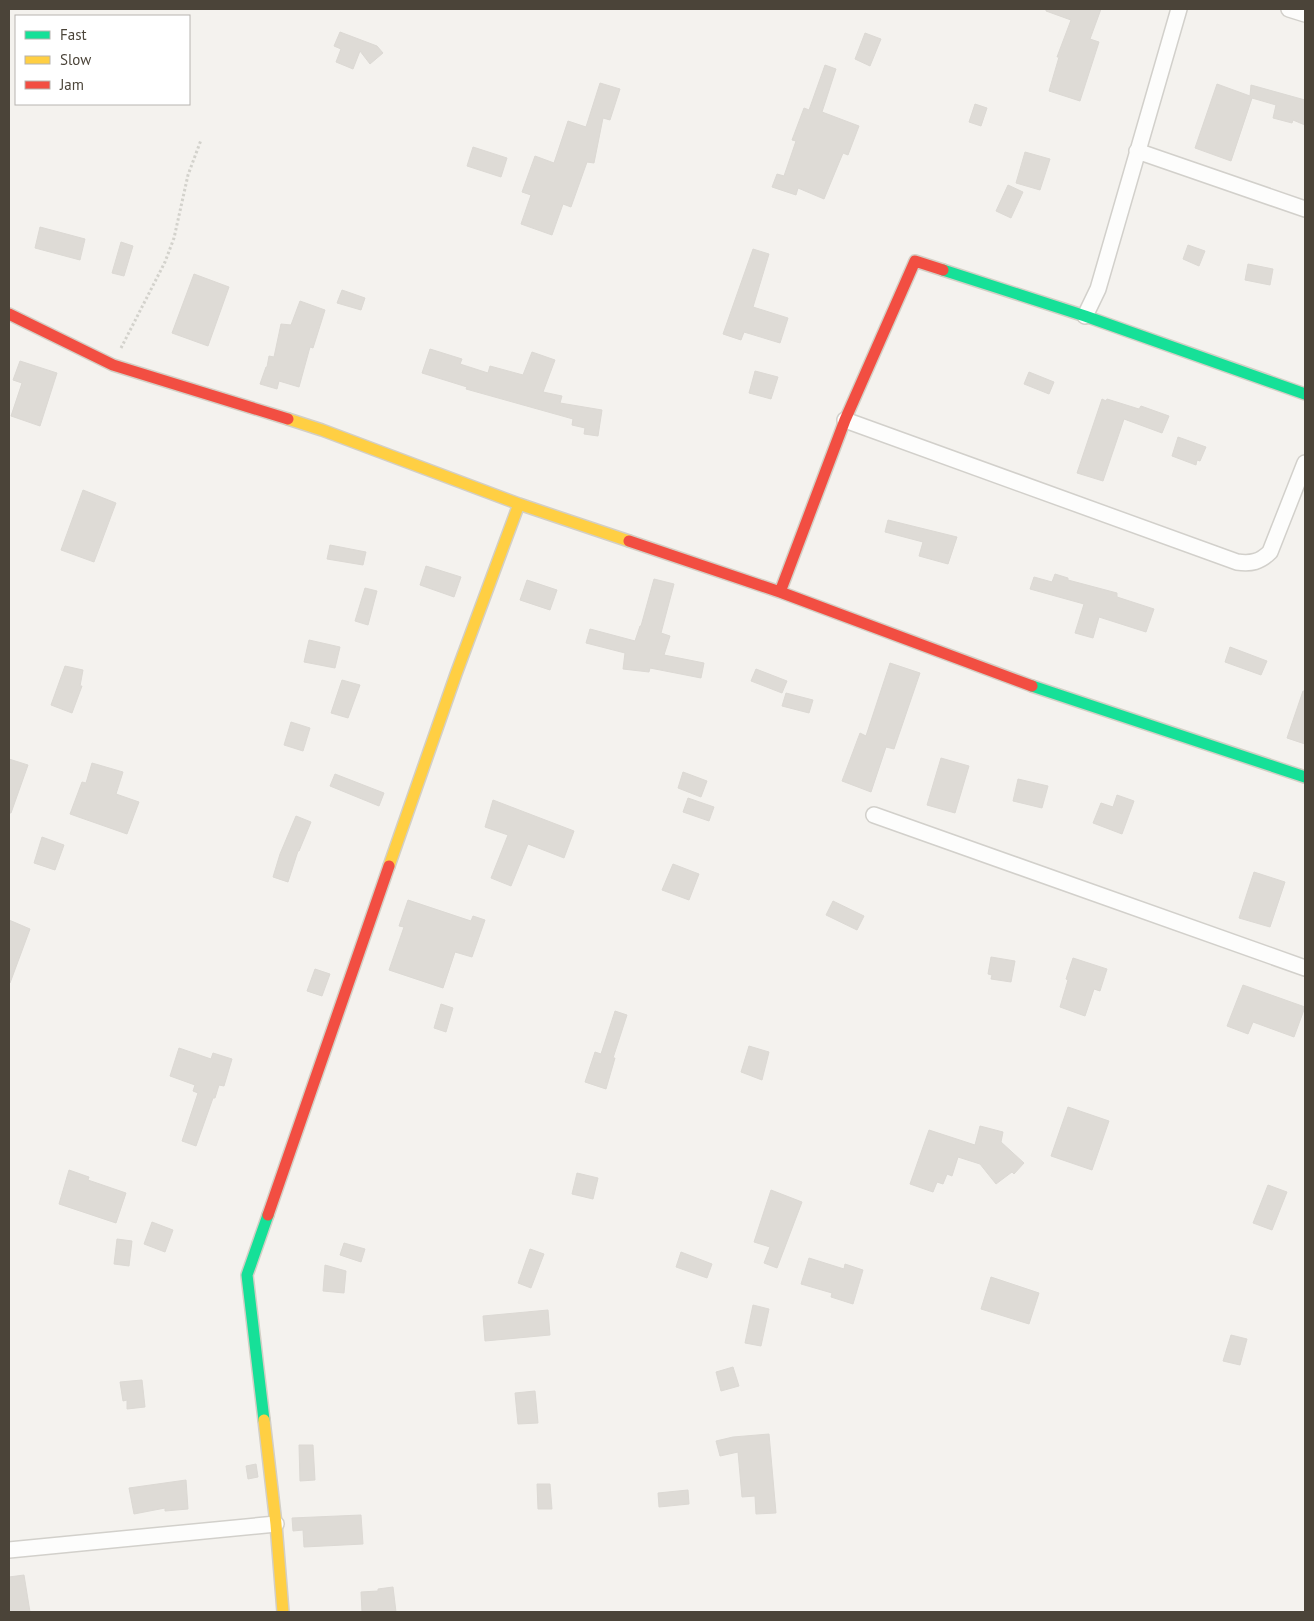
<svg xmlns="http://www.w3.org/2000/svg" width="1314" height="1621" viewBox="0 0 1314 1621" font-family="'PT Sans',sans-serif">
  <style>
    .building { fill: #dedbd6; stroke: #dcd9d4 }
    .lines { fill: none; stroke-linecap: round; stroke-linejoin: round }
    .street-casing { stroke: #d2d0cb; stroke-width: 18 }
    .fast-casing { stroke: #d3cfc5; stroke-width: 14 }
    .slow-casing { stroke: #d3cfc5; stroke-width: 14 }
    .jam-casing { stroke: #d3cfc5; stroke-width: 14 }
    .path { stroke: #d3d2cc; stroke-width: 3; stroke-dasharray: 2.5 2.5; stroke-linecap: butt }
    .street { stroke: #fdfdfc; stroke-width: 15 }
    .fast { stroke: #16e098; stroke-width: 11 }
    .slow { stroke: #ffcf43; stroke-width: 11 }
    .jam { stroke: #f24e42; stroke-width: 11 }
  </style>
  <rect width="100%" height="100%" fill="#f4f2ee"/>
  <path class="building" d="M1046,9H1101L1090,39L1099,42L1080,101L1049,91L1059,57H1057L1071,20L1046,11Z
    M340,32L377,46L383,53L370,64L360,51L353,69L336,62L341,49L334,46Z
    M865,33L881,39L870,66L855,59Z
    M825,65L836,69L822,112L859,126L848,155L843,153L824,199L798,188L796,195L772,187L777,174L784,176L796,141L792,140L804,108L809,110Z
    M600,83L620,89L610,120L603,118L594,163L587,162L571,207L563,204L552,235L521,224L531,195L522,192L535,156L554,163L568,121L586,127Z
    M1217,84L1250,96L1251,85L1305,100V125L1293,120L1292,123L1273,118L1276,105L1252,98L1231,161L1195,148Z
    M975,104L987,108L981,126L969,122Z
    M473,147L507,158L501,177L467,166Z
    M1025,152L1050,159L1040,190L1016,183Z
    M1008,185L1023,192L1011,218L996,211Z
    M40,227L85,239L80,260L35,248Z
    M121,242L133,246L124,276L112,273Z
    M1188,245L1205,251L1199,266L1183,259Z
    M753,249L769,254L753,307L788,318L780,343L744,332L741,340L723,334Z
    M1248,264L1273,269L1270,285L1245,280Z
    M194,274L229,287L208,346L172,333Z
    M342,290L365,298L361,310L337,303Z
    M300,301L325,310L313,348L310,347L299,387L279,381L277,389L260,384L266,367H267L269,356L274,357L281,324L291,325Z
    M430,349L462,359L460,364L488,373L490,366L523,375L532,352L555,360L543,392L562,396L560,403L602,410L598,436L584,434L585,428L572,425L573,419L466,389L467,387L422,373Z
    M20,361L57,373L40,426L11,416L22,383L13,380Z
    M755,371L778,377L771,399L749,393Z
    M1029,372L1054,382L1049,394L1024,384Z
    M1102,399L1106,401L1107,399L1139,409L1141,406L1169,416L1162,433L1124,419L1103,481L1077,473Z
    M1178,437L1206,447L1200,461L1197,460L1196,465L1172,456Z
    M83,490L116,503L94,562L61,550Z
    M888,520L957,537L948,564L919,556L923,542L885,532Z
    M330,545L366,552L363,565L327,559Z
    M426,566L461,577L454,597L420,585Z
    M1055,574L1068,578V580L1117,593V597L1154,609L1146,632L1099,617L1093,638L1075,633L1084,604L1030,589L1034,577L1052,582Z
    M654,579L674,584L661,633L670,636L664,655L704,663L701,678L650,668L649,672L623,669L625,653L586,643L590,629L635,641L640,626H641Z
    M527,580L557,590L550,610L520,600Z
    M365,588L377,591L368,625L355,621Z
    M309,640L340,647L335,668L304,662Z
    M1230,647L1267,661L1261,675L1225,662Z
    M890,663L920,673L894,749L886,747L871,792L842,781L860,733L866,736Z
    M65,666L83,670L80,686H82L72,713L51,705Z
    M756,669L787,681L782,693L751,681Z
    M342,680L360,685L348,718L331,713Z
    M1303,691H1305V744L1287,738Z
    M786,693L813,700L809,713L782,706Z
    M291,722L310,728L303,751L284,745Z
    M941,758L969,766L955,813L927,805Z
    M9,759L28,765L11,813H9Z
    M92,763L123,772L116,794L139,802L127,834L70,814L82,782L86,783Z
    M683,772L707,781L701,797L678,788Z
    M335,774L384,793L379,806L330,786Z
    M1018,779L1048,786L1042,808L1013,801Z
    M1117,795L1134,801L1122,834L1093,823L1101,803L1113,807Z
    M688,798L714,807L709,821L683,812Z
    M493,800L574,831L564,858L528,844L511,886L491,878L508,835L485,827Z
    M296,816L311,822L299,851H298L288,882L273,877L280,854Z
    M42,837L64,845L55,870L34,863Z
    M673,864L699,874L689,900L662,890Z
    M1254,872L1285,882L1270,927L1239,918Z
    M408,900L471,921L473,916L485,920L472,957L455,952L443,988L389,970L404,927L399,926Z
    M833,901L864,916L857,930L826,915Z
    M9,920L30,929L10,983L9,982Z
    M991,957L1015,961L1011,982L991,979L992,975L988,974Z
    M1073,958L1107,969L1100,991L1094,989L1085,1016L1060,1007L1068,980L1066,979Z
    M315,969L330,974L322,996L307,991Z
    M1243,985L1305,1007L1294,1037L1253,1022L1248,1034L1227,1026Z
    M441,1004L453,1008L446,1032L434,1028Z
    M615,1011L627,1015L613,1058H615L606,1089L585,1082L595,1052L601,1054Z
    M749,1046L769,1052L762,1080L741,1072Z
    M179,1048L211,1059L213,1053L232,1059L224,1086L219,1085L215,1098H213L196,1146L182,1141L198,1093L193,1091L195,1085L170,1076Z
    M1068,1107L1109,1121L1092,1170L1051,1156Z
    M980,1126L1003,1132L1001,1142L1024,1163L1014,1174L1012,1172L996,1184L980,1164L958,1157L952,1176L947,1174L943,1184L937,1182L933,1192L910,1184L929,1130L975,1145Z
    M69,1170L89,1177L88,1180L126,1193L116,1223L59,1204Z
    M577,1173L598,1178L593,1199L572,1194Z
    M1268,1185L1287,1192L1272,1230L1253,1223Z
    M771,1190L802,1202L777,1268L764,1263L770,1247L754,1242Z
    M152,1222L173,1230L165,1252L144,1244Z
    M117,1239L132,1241L129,1266L114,1264Z
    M344,1243L365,1249L361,1262L340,1255Z
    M530,1249L544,1254L531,1288L518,1283Z
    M681,1252L712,1264L707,1278L676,1267Z
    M809,1258L844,1269L845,1264L863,1270L853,1304L831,1297L832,1293L801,1284Z
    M325,1265L346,1271L344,1293L323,1291Z
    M991,1277L1039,1293L1029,1324L981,1309Z
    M753,1305L769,1309L761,1346L745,1343Z
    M548,1310L550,1335L485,1341L483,1316Z
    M1231,1335L1247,1339L1240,1365L1223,1361Z
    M733,1367L739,1386L721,1391L716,1372Z
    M142,1380L145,1407L127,1409V1400L123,1401L120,1382Z
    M535,1391L538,1423L518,1424L515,1393Z
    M769,1434L776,1513L756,1514L755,1496L742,1497L738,1452L720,1456L716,1441L733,1437Z
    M299,1445H313L315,1480L300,1481Z
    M256,1464L258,1477L248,1479L246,1466Z
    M186,1480L188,1509L165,1511V1508L134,1514L129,1488Z
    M537,1484H550L552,1509H538Z
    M688,1490L689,1504L659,1507L658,1493Z
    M361,1515L363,1544L304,1547L303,1530L293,1531L292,1518Z
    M24,1575L30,1612H9V1577Z
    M393,1587L396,1612H362L361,1592L378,1591V1589Z"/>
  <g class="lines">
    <defs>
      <path id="street" d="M1289,9L1305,14
        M1137,151L1305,209
        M1085,316L1098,289L1179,9
        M845,420L1237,562C1251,564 1260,562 1270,552L1305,463
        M874,815L1305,968
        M9,1550L276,1524"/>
      <path id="fast" d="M943,270L1085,316L1305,394
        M1032,686L1305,777
        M264,1420L247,1275L268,1215"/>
      <path id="slow" d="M288,419L322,430L519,504L629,541
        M389,866L456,674L519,504
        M264,1420L276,1524L283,1612"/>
      <path id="jam" d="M9,314L113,365L288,419
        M629,541L780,592L1032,686
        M780,592L845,420L915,261L943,270
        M268,1215L389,866"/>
    </defs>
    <use href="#street" class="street-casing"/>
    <use href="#fast" class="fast-casing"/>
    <use href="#slow" class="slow-casing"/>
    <use href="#jam" class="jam-casing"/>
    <path class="path" d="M121,348L165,262L174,238L188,175L201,140"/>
    <use href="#street" class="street"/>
    <use href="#fast" class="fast"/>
    <use href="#slow" class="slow"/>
    <use href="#jam" class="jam"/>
  </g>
  <rect width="1314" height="1621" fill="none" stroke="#4b4439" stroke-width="20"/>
  <rect x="15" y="15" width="175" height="90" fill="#ffffff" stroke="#b7b4b0"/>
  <rect x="25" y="31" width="25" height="8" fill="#16e098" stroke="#b7b4b0"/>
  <text x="60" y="40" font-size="15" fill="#4b4439">Fast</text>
  <rect x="25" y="56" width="25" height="8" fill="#ffcf43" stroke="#b7b4b0"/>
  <text x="60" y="65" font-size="15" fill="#4b4439">Slow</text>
  <rect x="25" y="81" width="25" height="8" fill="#f24e42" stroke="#b7b4b0"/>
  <text x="60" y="90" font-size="15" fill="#4b4439">Jam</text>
</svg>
